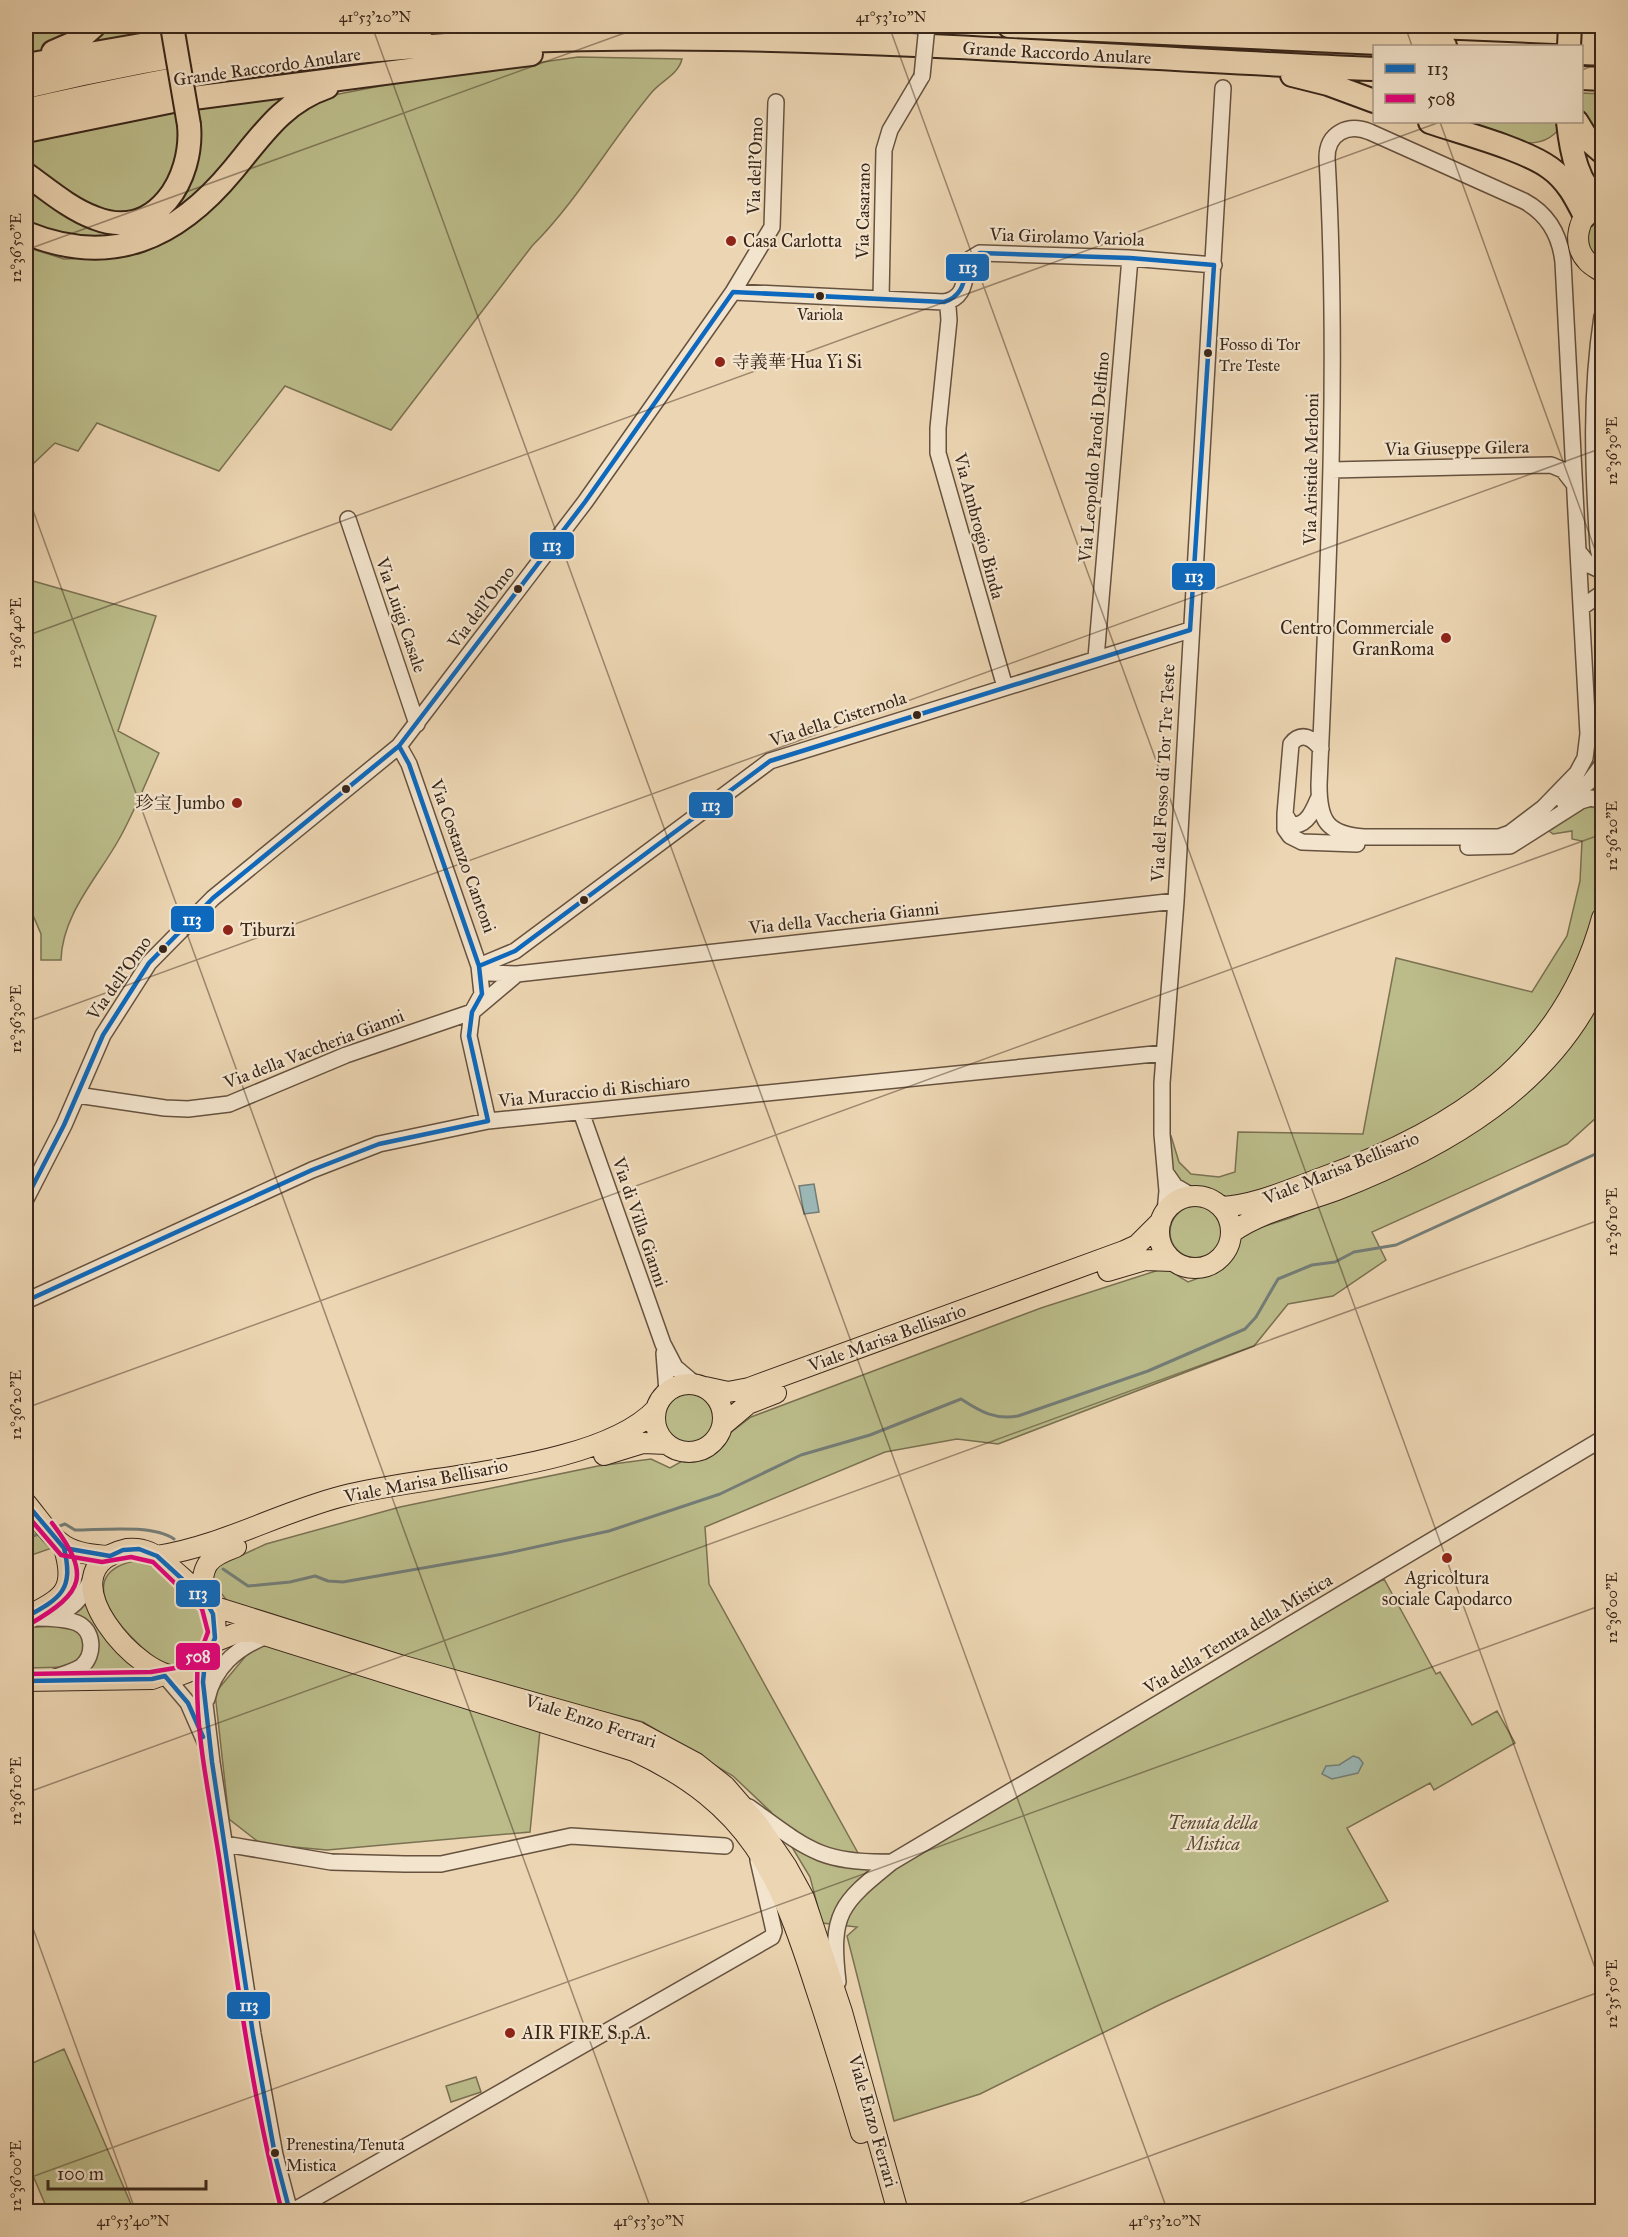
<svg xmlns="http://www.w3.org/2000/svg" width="1628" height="2237" viewBox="0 0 1628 2237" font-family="'IM FELL Great Primer','Noto Serif SC',serif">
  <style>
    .green { fill: #bbbc8a; stroke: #7a7152; stroke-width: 1.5 }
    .water { fill: #9bb7b5; stroke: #747d77; stroke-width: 1.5 }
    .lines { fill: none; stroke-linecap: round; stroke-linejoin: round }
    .stream { stroke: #747d77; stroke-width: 3 }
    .minor-casing { stroke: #66523f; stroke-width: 18 }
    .major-casing { stroke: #392619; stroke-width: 22 }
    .highway-casing { stroke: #392619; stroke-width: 26 }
    .minor { stroke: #f3e4cd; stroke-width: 15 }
    .major { stroke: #ecd5b2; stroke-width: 20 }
    .highway { stroke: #ecd5b2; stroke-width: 22 }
    .minor-bridge-casing { stroke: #66523f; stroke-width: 18; stroke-linecap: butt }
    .highway-bridge-casing { stroke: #392619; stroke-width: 26; stroke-linecap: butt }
    .minor-bridge { stroke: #f3e4cd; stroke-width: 15 }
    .highway-bridge { stroke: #ecd5b2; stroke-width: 22 }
    .bus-1-casing { stroke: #f3e4cd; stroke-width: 9 }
    .bus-2-casing { stroke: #f3e4cd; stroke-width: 9 }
    .bus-1 { stroke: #0c69bf; stroke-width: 4.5 }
    .bus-2 { stroke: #e5007d; stroke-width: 4.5 }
    .ticks { fill: none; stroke: #392619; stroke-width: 1.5; stroke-opacity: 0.45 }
    .poi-dot { fill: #8f2418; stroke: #f3e4cd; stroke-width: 2 }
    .bus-dot { fill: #392619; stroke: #f3e4cd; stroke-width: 2 }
    .labels { text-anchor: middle; stroke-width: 4.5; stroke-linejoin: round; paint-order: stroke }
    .bus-label { font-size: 16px; fill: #392619; stroke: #f3e4cd; text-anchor: start }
    .street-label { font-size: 18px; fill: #392619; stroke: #f3e4cd }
    .poi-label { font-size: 18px; fill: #392619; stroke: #f3e4cd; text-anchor: start }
    .park-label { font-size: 18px; font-style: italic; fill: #5a4c35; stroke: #f3e4cd }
    .line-badge { stroke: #f3e4cd; stroke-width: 2 }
    .badge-label { font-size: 16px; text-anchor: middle; font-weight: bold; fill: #fff }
    .neatline { fill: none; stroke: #392619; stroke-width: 2 }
    .ticks-label { font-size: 15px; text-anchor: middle; fill: #392619 }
  </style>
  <rect width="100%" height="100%" fill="#ecd5b2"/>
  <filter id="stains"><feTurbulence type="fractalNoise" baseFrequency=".00333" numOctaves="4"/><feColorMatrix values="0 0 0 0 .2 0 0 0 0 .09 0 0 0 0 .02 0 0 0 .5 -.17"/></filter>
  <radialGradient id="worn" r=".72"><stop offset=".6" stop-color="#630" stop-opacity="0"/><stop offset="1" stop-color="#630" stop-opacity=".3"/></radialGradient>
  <path class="green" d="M26,26H84L61,43L26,56Z
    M102,26H163V27L80,48Z
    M578,57L682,59C678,75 662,80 652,92C610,142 578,200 532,246L391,430L285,386L219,471L97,423L78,451L55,443L33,464L26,476V247L64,259L117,257L174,236L281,119L318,98L391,84Z
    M296,92L192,206L113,242L26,226V182L75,217H154L197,109Z
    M1582,93L1602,94V146L1582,120Z
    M178,112L181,164L153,205L120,216L89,208L26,165V143Z
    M1459,122H1563C1543,163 1490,133 1459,122Z
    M1602,212V261C1587,253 1587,241 1589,225Z
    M26,579L156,616L118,731L159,753C146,782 134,813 118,841C97,878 62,915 61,960H41V934L26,899Z
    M1595,806L1602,811V872L1593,937L1537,1037L1507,1069L1435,1122L1340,1166L1225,1200L1189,1189L1176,1178L1169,1161L1166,1135L1171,1136L1179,1162L1191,1174L1219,1177L1235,1172L1238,1132L1363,1134L1396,958L1532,992L1567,936L1580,881L1582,841L1572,839V831L1553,834L1549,831L1584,807Z
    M1602,972V1115L1597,1117L1567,1144L1372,1232L1386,1260L1333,1296L1288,1304L1254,1346L998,1444L957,1439L885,1452L705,1527L709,1584L863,1862L875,1854H920L1279,1638L1384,1579L1436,1674L1440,1672L1472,1725L1497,1711L1515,1743L1434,1790L1430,1783L1347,1828L1388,1901L1161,2004L980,2094L894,2121L847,1936L857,1927L822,1923L810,1877L771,1812L733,1776L643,1722L534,1694L540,1730L530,1832L327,1850L261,1844L229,1819L215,1693L245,1657L258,1611L228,1602L211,1580L218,1566L266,1544L400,1507L598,1466L651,1459L670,1468L722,1439L751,1417L1041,1308L1165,1268L1188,1282L1223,1269L1237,1235L1290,1218L1462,1140Z
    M1170 1232a26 26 0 1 1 52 0a26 26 0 1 1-52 0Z
    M663 1418a25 25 0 1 1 50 0a25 25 0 1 1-50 0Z
    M29,1521L52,1548L26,1557V1524Z
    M134,1561L155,1567L202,1611L207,1621L206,1642L190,1662L166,1666C136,1647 62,1577 134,1561Z
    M86,1601L139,1669L80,1673L91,1663L74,1614Z
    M61,1625L82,1631L86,1653L71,1667L26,1668V1628Z
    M64,2049L134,2211H48L26,2159V2066Z
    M476,2077L481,2092L451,2102L446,2086Z"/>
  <path class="water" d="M814,1184L819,1212L804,1214L799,1186Z
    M1353,1756L1359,1758L1363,1763L1358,1773L1332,1779L1322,1774L1326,1766L1339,1765Z"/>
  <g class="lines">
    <path class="stream" d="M54,1528L65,1524L75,1530C102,1530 152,1524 174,1539
      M26,1538L39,1534
      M223,1569L248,1586L290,1582L315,1576L328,1581L343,1582L503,1554L609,1531L720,1494L801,1455L870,1435L961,1399C981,1412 995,1420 1018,1416L1148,1371L1245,1329L1256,1317L1278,1279L1312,1265L1335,1262L1354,1252L1396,1245L1602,1151"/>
    <defs>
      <path id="minor" d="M733,292L944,302C968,298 963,276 970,259L980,253L1130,258L1214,265
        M881,299L884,150L890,130L922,76
        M944,302L948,307L949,320L938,428V453L1005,687
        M1602,316C1590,395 1593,469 1598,548L1602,567
        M1331,470L1551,465L1563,470L1574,484
        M348,519L417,724
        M1578,551L1588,734L1585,758L1577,773L1543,808L1510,833L1499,837H1364C1327,834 1319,821 1319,785C1328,576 1339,367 1327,158C1327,133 1348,123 1370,132L1524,201C1548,214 1560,235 1563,262L1578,551L1589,565L1602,571
        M1581,608L1602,593
        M1096,658L1130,258
        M399,746L409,764L479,966L482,994L472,1012L469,1036L488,1121
        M1319,797C1314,808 1309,823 1296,825L1290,823L1285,814L1291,744C1301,731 1313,738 1321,749
        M1564,802L1590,781L1602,765
        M1285,814V829L1290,836L1302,842L1357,844
        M1468,847L1510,846L1581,801L1591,798L1602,801
        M479,966L515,951L770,761L1190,630
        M479,966L489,973L517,974L1176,901
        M77,1095L165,1108L188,1109L229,1104L346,1055L472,1012L517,974
        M581,1112L663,1344L675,1367L695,1384
        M1166,1173L1175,1186L1192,1196
        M26,1199L64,1125L103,1035L149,963L213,898L399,746L585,502L733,292L772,227L776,102
        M1165,1212L1167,1191L1162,1134V1083L1176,901L1223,88
        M26,1301L312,1170L379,1144L488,1121L1164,1053
        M664,1353L667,1392
        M49,1617C72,1611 82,1599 92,1577
        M26,1618C41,1618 62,1617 77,1623C94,1630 95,1655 82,1666C75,1671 64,1674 56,1677
        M205,1661L203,1688L212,1762L253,2034L275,2155L290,2212
        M165,1676L188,1703L205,1742
        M207,1699C214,1667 236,1649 264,1637
        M749,1807C806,1848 820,1864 892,1862
        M225,1844L331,1862L405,1864H441L571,1836L725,1846
        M838,1982C830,1913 840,1904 892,1862L1602,1439
        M291,2212L772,1937L774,1931L758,1860"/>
      <path id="major" d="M1597,205C1578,216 1571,244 1587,261C1591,266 1598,269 1602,272
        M1159 1232a36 36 0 1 1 72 0a36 36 0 1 1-72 0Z
        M1221,1207C1256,1205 1288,1190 1321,1178C1454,1131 1563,1061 1602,918
        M1231,1233C1262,1211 1302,1203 1337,1190C1445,1148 1555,1086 1602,974
        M1108,1271L1145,1260L1173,1261
        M655 1418a34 34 0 1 1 68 0a34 34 0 1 1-68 0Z
        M705,1387L728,1392L749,1388L1124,1251L1137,1245L1161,1221
        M723,1425L748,1404L776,1393
        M604,1455L643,1443L667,1444
        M26,1503C56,1540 59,1554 110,1556
        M127,1549C135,1548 142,1549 149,1552C161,1557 204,1596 210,1607C225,1634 209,1667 180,1675C144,1685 38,1570 127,1549Z
        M157,1556C222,1546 280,1512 343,1496C427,1474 598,1470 656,1409
        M201,1597C203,1565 205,1558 236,1547
        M209,1605L400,1665L638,1732L696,1763L725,1786L757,1823L787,1867L804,1898L842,2012L898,2212
        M26,1617C62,1598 77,1592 64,1548
        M214,1642L239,1632H255L634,1751C750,1805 779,1873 816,1989C832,2037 847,2085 861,2133
        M26,1681L152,1679L163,1675"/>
      <path id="highway" d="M1009,26L1445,46
        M1412,26L1602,34
        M53,52L76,42L94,26
        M1582,53L1602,54
        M26,65L250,26
        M1292,75L1328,84L1374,101
        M1582,78L1602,79
        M26,87C157,56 290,35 424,26
        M26,110C123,88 221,68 320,56C670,16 1024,55 1374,69
        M1430,122C1462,133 1524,149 1550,168C1567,180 1576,198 1585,216
        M1568,122C1571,150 1577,186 1602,203
        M1577,122L1588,140L1602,152
        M26,131L178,100L531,54
        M26,174C47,189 70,209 95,218C156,242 194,178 189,125
        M26,233C112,268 177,238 233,170C262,135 283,102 327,87"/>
    </defs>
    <use href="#minor" class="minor-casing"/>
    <use href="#major" class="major-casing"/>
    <use href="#highway" class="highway-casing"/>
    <use href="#minor" class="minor"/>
    <use href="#major" class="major"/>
    <use href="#highway" class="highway"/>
    <defs>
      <path id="minor-bridge" d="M922,76L927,26"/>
      <path id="highway-bridge" d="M172,26L189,125
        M1569,46L1570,26"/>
    </defs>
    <use href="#minor-bridge" class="minor-bridge-casing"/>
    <use href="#highway-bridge" class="highway-bridge-casing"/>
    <use href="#minor-bridge" class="minor-bridge"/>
    <use href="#highway-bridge" class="highway-bridge"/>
    <defs>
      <path id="bus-1" d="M26,1199L64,1125L103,1035L149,963L213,898L399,746L585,502L733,292L944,302C965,296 964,277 970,259L980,253L1130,258L1214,265L1190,630L770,761L515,951L479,966
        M26,1301L312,1170L379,1144L488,1121L469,1036L472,1012L482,994L479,966L409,764L399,746
        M26,1503L64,1548L110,1556L123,1550L139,1549L157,1556L205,1600L213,1614L215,1638L205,1661L203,1682L212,1762L253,2034L275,2155L290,2212
        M26,1617C61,1598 74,1590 64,1548
        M26,1681L152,1679L165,1676L188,1703L203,1737"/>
      <path id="bus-2" d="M26,1514L61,1555L102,1562L131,1557L153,1562L202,1609L208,1632L199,1656L181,1667L151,1672L26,1674
        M30,1624C85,1592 91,1575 52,1523
        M198,1660C193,1727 210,1797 220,1863C237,1980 252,2097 282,2212"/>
    </defs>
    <use href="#bus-1" class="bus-1-casing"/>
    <use href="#bus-2" class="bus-2-casing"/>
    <use href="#bus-1" class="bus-1"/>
    <use href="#bus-2" class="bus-2"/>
  </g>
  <path class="ticks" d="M372,26L1168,2212M889,26L1602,1987M1405,26L1412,46M1582,70L1602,62M1440,122L1602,569M26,250L644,26M26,491L652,2212M26,636L1440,122M26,1022L1602,448M26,1408L1602,834M26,1793L1602,1219M26,1909L136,2212M26,2179L1602,1605M996,2212L1602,1991"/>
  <g class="poi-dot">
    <circle cx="731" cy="241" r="6"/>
    <circle cx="720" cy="362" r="6"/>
    <circle cx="1446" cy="638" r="6"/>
    <circle cx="237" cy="803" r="6"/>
    <circle cx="228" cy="930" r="6"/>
    <circle cx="1447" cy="1558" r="6"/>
    <circle cx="510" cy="2033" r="6"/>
  </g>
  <g class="bus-dot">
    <circle cx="820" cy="296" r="5"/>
    <circle cx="1208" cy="353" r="5"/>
    <circle cx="518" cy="589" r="5"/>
    <circle cx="917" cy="715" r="5"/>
    <circle cx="346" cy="789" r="5"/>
    <circle cx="584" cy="900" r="5"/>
    <circle cx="163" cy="949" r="5"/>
    <circle cx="275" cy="2153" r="5"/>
  </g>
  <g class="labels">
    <g class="bus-label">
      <text x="820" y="320" text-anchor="middle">Variola</text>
      <text x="1219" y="350">Fosso di Tor<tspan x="1219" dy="21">Tre Teste</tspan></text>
      <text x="286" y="2150">Prenestina/Tenuta<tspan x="286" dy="21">Mistica</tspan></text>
    </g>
    <g class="street-label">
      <text transform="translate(1057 53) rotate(3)" y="6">Grande Raccordo Anulare</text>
      <text transform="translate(267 67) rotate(-8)" y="6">Grande Raccordo Anulare</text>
      <text transform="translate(755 166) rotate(-88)" y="6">Via dell'Omo</text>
      <text transform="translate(863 211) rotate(-89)" y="6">Via Casarano</text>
      <text transform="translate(1067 237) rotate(2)" y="6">Via Girolamo Variola</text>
      <text transform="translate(1457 448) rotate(-1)" y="6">Via Giuseppe Gilera</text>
      <text transform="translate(1094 457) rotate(-85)" y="6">Via Leopoldo Parodi Delfino</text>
      <text transform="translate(1311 469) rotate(-89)" y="6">Via Aristide Merloni</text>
      <text transform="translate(979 526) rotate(75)" y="6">Via Ambrogio Binda</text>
      <text transform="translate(481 607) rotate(-53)" y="6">Via dell'Omo</text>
      <text transform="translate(401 615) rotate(71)" y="6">Via Luigi Casale</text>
      <text transform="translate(838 719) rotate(-18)" y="6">Via della Cisternola</text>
      <text transform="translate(1163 773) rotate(-87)" y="6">Via del Fosso di Tor Tre Teste</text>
      <text transform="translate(463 856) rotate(70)" y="6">Via Costanzo Cantoni</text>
      <text transform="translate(844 918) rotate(-6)" y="6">Via della Vaccheria Gianni</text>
      <text transform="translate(119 978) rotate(-55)" y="6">Via dell'Omo</text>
      <text transform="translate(314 1049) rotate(-21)" y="6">Via della Vaccheria Gianni</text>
      <text transform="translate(594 1091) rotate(-6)" y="6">Via Muraccio di Rischiaro</text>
      <text transform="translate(1341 1168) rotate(-22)" y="6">Viale Marisa Bellisario</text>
      <text transform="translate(640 1222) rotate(71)" y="6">Via di Villa Gianni</text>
      <text transform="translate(887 1338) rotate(-20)" y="6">Viale Marisa Bellisario</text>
      <text transform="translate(426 1481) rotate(-11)" y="6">Viale Marisa Bellisario</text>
      <text transform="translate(1238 1634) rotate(-31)" y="6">Via della Tenuta della Mistica</text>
      <text transform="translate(591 1721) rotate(18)" y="6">Viale Enzo Ferrari</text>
      <text transform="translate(873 2121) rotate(74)" y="6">Viale Enzo Ferrari</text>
    </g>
    <g class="poi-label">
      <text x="743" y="247">Casa Carlotta</text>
      <text x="732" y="368">寺義華 Hua Yi Si</text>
      <text x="1434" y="634" text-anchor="end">Centro Commerciale<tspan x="1434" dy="21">GranRoma</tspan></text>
      <text x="225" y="809" text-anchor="end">珍宝 Jumbo</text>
      <text x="240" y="936">Tiburzi</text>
      <text x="1447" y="1584" text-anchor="middle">Agricoltura<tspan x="1447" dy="21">sociale Capodarco</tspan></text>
      <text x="522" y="2039">AIR FIRE S.p.A.</text>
    </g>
    <g class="park-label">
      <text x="1213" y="1829">Tenuta della<tspan x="1213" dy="21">Mistica</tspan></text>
    </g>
  </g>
  <g class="line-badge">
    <rect x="945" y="253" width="45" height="29" rx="6" fill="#0c69bf"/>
    <rect x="529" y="531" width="46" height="29" rx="6" fill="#0c69bf"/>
    <rect x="1171" y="562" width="45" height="29" rx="6" fill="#0c69bf"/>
    <rect x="688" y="791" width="46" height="28" rx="6" fill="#0c69bf"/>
    <rect x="170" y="905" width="45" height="28" rx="6" fill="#0c69bf"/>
    <rect x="175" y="1579" width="46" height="29" rx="6" fill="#0c69bf"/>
    <rect x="175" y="1642" width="46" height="29" rx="6" fill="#e5007d"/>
    <rect x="226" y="1991" width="45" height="29" rx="6" fill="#0c69bf"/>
  </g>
  <g class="badge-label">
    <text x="968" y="273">113</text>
    <text x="552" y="551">113</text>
    <text x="1194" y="582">113</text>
    <text x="711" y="811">113</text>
    <text x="192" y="925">113</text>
    <text x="198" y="1599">113</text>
    <text x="198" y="1662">508</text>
    <text x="249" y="2011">113</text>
  </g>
  <rect width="1628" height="2237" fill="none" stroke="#ecd5b2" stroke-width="66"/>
  <rect x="1373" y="45" width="210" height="78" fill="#f3e4cd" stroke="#a99885" stroke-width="1.5"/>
  <rect x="1385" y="64" width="30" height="9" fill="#0c69bf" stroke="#a99885" stroke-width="1.5"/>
  <text x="1427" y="75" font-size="18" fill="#392619">113</text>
  <rect x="1385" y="94" width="30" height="9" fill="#e5007d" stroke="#a99885" stroke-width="1.5"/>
  <text x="1427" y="105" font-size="18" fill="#392619">508</text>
  <path d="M48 2180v9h158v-9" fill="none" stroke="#392619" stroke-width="3"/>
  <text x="57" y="2180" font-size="18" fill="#392619" stroke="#f3e4cd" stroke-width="4.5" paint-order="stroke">100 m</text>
  <rect x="33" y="33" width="1562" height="2171" class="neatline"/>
  <g class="ticks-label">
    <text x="375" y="22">41°53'20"N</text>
    <text x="891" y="22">41°53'10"N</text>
    <text transform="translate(16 248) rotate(-90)" y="5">12°36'50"E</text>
    <text transform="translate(1612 451) rotate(-90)" y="5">12°36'30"E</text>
    <text transform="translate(16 633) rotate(-90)" y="5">12°36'40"E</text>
    <text transform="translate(1612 836) rotate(-90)" y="5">12°36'20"E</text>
    <text transform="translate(16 1019) rotate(-90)" y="5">12°36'30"E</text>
    <text transform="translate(1612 1222) rotate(-90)" y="5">12°36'10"E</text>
    <text transform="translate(16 1405) rotate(-90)" y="5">12°36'20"E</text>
    <text transform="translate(1612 1608) rotate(-90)" y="5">12°36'00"E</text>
    <text transform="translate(16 1791) rotate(-90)" y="5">12°36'10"E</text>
    <text transform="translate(1612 1994) rotate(-90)" y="5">12°35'50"E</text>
    <text transform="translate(16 2176) rotate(-90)" y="5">12°36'00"E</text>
    <text x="133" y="2226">41°53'40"N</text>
    <text x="649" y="2226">41°53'30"N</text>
    <text x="1165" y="2226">41°53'20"N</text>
  </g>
  <rect width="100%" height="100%" filter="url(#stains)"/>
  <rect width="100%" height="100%" fill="url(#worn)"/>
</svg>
